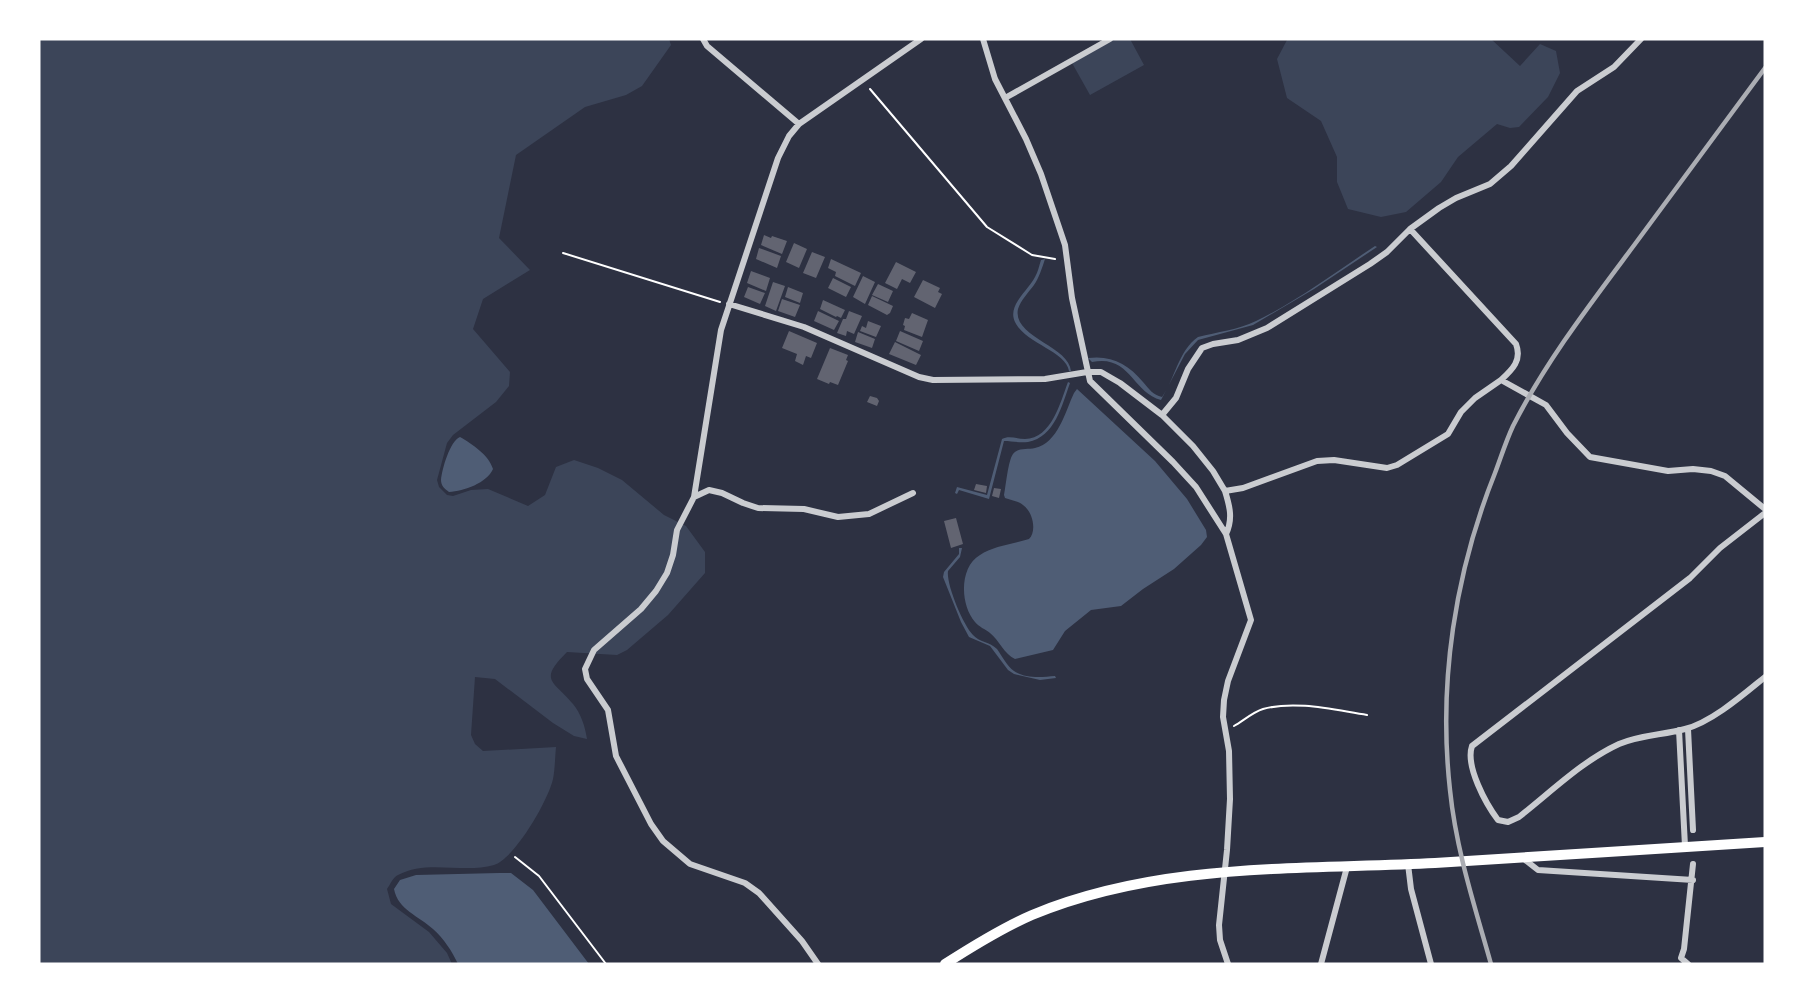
<svg xmlns="http://www.w3.org/2000/svg" width="1804" height="1003" viewBox="0 0 1804 1003" font-family="Cabin,sans-serif">
  <style>
    .green { fill: #3c4559 }
    .water { fill: #4f5d75 }
    .building { fill: #626471 }
    .lines { fill: none; stroke-linecap: round; stroke-linejoin: round }
    .path { stroke: #fff; stroke-width: 2 }
    .minor { stroke: #caccd0; stroke-width: 6 }
    .trunk { stroke: #fff; stroke-width: 10 }
    .rail { stroke: #abadb3; stroke-width: 4.5 }
  </style>
  <rect width="100%" height="100%" fill="#2d3142"/>
  <path class="green" d="M39,39H669L671,45L642,86L626,95L585,107L516,155L499,238L530,270L483,299L473,329L510,372L509,386L496,402L453,435L447,443L437,480L439,487L447,495L453,496L471,490L488,489L528,506L545,495L556,467L574,460L598,468L622,480L664,515L686,526L705,552V573L668,615L627,650L617,655L567,652C538,681 553,680 573,704C581,714 585,726 587,739L574,736L553,723L495,679L475,677L471,735L475,744L483,751L556,747C555,757 555,769 553,779C548,801 515,858 494,865C463,874 427,859 398,875C393,877 390,885 387,889L391,904L429,932L447,953L452,964H39Z
    M1115,39H1130L1144,65L1090,95L1072,63Z
    M1290,39H1491L1520,66L1540,44L1556,51L1560,73L1548,97L1519,127L1510,128L1497,124L1458,157L1441,182L1406,212L1381,217L1348,209L1337,182V157L1321,121L1287,98L1277,59L1287,40Z"/>
  <path class="water" d="M1375,246L1377,247L1314,289L1253,325L1198,340L1185,354L1161,400C1132,392 1130,354 1092,362L1088,358C1112,355 1128,364 1143,382C1149,389 1153,395 1162,397C1175,379 1178,351 1198,337C1217,332 1238,330 1256,321C1298,301 1337,271 1375,246Z
    M1045,259C1042,268 1039,278 1034,285C1028,293 1021,300 1018,309C1012,337 1069,346 1071,371H1069C1066,351 1025,343 1015,322C1007,305 1028,291 1035,277C1038,272 1039,266 1041,260Z
    M1068,382L1070,383C1062,405 1055,437 1028,442C1019,443 1012,441 1004,441L989,499L959,490L957,494L955,493L957,487L987,495L1002,439C1009,435 1017,439 1025,439C1052,438 1060,403 1068,382Z
    M1077,389L1155,461L1187,499L1206,530L1207,537L1201,545L1174,569L1143,589L1121,606L1091,610L1065,631L1053,650L1015,659C1004,654 999,640 990,633C985,629 979,627 975,622C960,605 959,567 980,555C993,546 1013,544 1029,539C1037,531 1033,512 1023,505C1018,501 1011,500 1005,498L1004,495C1006,485 1008,461 1013,454C1018,447 1028,450 1035,448C1058,443 1065,412 1074,393Z
    M460,437C472,444 489,455 493,469C487,483 464,491 449,492C445,489 441,486 441,480C442,469 450,441 460,437Z
    M959,548H962L960,557L948,571C946,584 963,625 973,635C979,642 990,642 997,649C1002,656 1007,666 1014,671C1026,679 1042,677 1055,676L1056,678L1040,680L1014,674L1008,670L990,646L969,637L961,622L943,577L944,572L959,554Z
    M499,873H511L533,890L589,964H458C452,951 444,939 433,929C419,916 398,910 394,889L400,880L416,875Z"/>
  <path class="building" d="M764,235L771,238L772,236L787,241L782,254L761,245Z
    M794,243L807,249L799,268L786,262Z
    M759,248L781,256L777,268L756,259Z
    M812,252L825,257L816,278L803,273Z
    M831,259L861,273L855,286L835,276L836,272L828,268Z
    M896,262L916,272L910,283L902,279L897,289L885,283Z
    M751,271L770,278L766,291L747,283Z
    M863,276L875,282L865,304L853,297Z
    M833,278L851,287L846,297L828,288Z
    M923,280L940,288L938,292L942,294L935,308L914,297Z
    M773,282L785,286L776,311L765,306Z
    M878,284L893,291L888,302L872,295Z
    M748,287L765,293L760,304L744,297Z
    M788,287L803,293L800,303L785,297Z
    M872,296L893,306L890,313L887,315L868,305Z
    M782,299L800,305L795,317L778,311Z
    M823,300L845,310L841,318L837,316L836,317L820,309Z
    M818,311L839,321L834,330L814,321Z
    M849,311L862,316L854,334L847,331L846,336L837,333L843,319H846Z
    M912,313L928,320L922,337L904,330L905,326L903,325L905,318L909,319Z
    M868,321L881,326L876,337L860,331L862,326L866,328Z
    M789,331L817,343L811,358L806,356L803,365L795,361L797,354L782,348Z
    M900,331L923,341L919,351L896,341Z
    M858,332L875,339L872,348L855,342Z
    M895,342L921,355L916,365L889,354Z
    M830,348L848,355L846,360L848,361L838,385L830,382L829,384L817,379Z
    M870,396L877,398L879,401L877,406L867,402Z
    M976,484L987,486L986,493L974,490Z
    M994,488L1001,489L999,498L992,496Z
    M956,518L963,544L951,548L944,521Z"/>
  <g class="lines">
    <path class="path" d="M870,89L987,227L1032,255L1055,259
      M563,253L720,302
      M1234,726C1243,721 1253,712 1263,709C1296,700 1334,710 1367,715
      M515,857L539,876L606,964"/>
    <path class="minor" d="M703,39L707,46L799,124
      M983,39L995,79L1026,139L1041,174L1065,245L1072,298L1090,381L1173,462L1196,487L1226,534
      M1005,98L1110,39
      M1410,229L1516,344C1522,360 1513,369 1501,380
      M729,304L804,327L919,377L933,380L1045,379L1087,372H1101L1120,383L1162,415L1193,446L1213,471L1225,491L1243,488L1317,461L1334,460L1387,468L1397,465L1448,434L1461,412L1475,398L1501,380L1546,405L1567,433L1590,457L1668,471L1693,469L1711,471L1725,476L1765,509
      M1162,415L1176,398L1188,369L1202,348L1213,344L1238,340L1267,328L1370,264L1387,252L1410,229L1439,208L1456,198L1490,184L1511,166L1577,91L1614,67L1641,39
      M1225,491C1230,507 1233,519 1226,534L1251,620L1228,681L1224,700L1223,717L1229,751L1230,799L1227,850L1219,925L1220,940L1228,964
      M694,497L709,490L722,493L743,503L758,508L804,509L838,517L869,514L913,493
      M1765,513L1720,548L1690,578L1472,746C1465,766 1486,804 1498,820L1508,822L1519,817C1551,792 1582,761 1619,744C1640,735 1663,735 1685,729C1712,722 1744,694 1765,677
      M1688,729L1693,830
      M1679,730L1685,846
      M1524,859L1538,870L1693,880
      M1408,864L1411,889L1431,964
      M818,964L802,941L759,893L745,883L690,864L663,841L651,824L616,756L608,710L587,679L585,669L594,650L641,609L656,591L667,573L673,555L677,530L694,497L721,330L778,158L789,136L799,124L921,39
      M1321,964L1347,867
      M1688,964L1681,958L1684,949L1693,864"/>
    <path class="trunk" d="M945,964C973,946 1002,928 1032,915C1159,862 1300,870 1435,863C1545,857 1655,848 1765,842"/>
    <path class="rail" d="M1491,964C1475,907 1456,850 1450,790C1438,682 1455,573 1495,473C1501,457 1506,441 1513,426C1546,361 1591,303 1635,244C1678,186 1721,127 1765,68"/>
  </g>
  <rect width="1804" height="1003" fill="none" stroke="#ffffff" stroke-width="81"/>
</svg>
